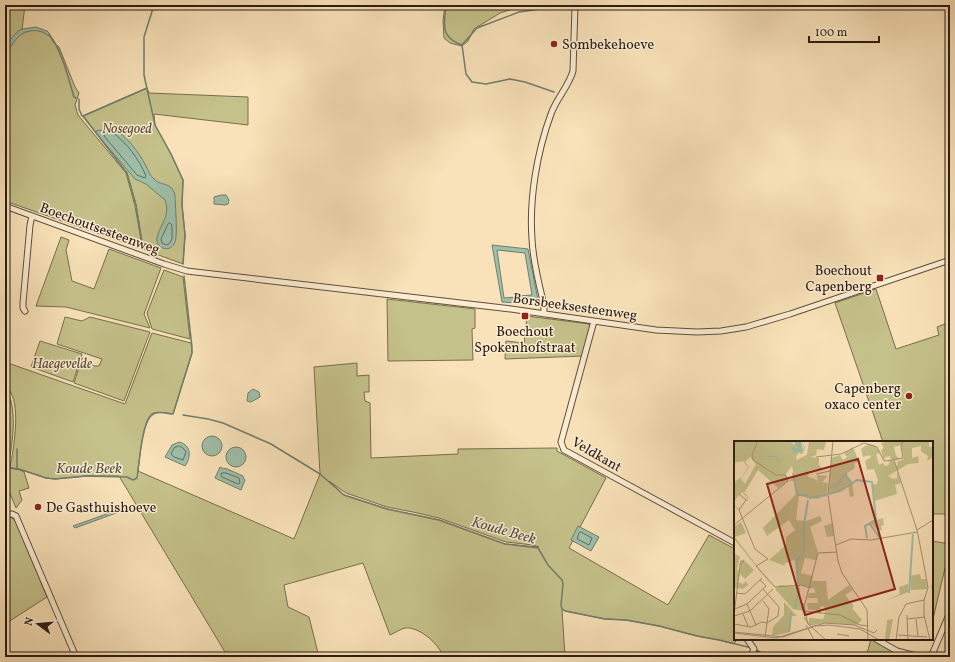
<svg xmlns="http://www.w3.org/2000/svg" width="955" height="662" viewBox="0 0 955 662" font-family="Vollkorn,serif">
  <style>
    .green { fill: #c5c18a; stroke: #786e4e; fill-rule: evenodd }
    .water { fill: #9fbfa9; stroke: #717e6d }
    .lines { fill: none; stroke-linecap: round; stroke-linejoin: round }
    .shore { stroke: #656e5e; stroke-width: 1 }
    .stream { stroke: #717e6d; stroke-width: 1.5 }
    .minor-casing { stroke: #5e4e3c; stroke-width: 7 }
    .minor { stroke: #fbecd2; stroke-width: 5 }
    .poi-dot { fill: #8f2418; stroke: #fbecd2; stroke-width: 1.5 }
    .labels { text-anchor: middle; stroke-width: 3; stroke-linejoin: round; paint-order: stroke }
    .poi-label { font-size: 14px; fill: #2b1c12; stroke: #fbecd2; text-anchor: start }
    .park-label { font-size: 14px; font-style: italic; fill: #594e36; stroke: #fbecd2 }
    .street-label { font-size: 14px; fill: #2b1c12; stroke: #fbecd2 }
    .water-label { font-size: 15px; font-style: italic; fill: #545547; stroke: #fbecd2 }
    .inset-river { fill: none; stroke: #9fbfa9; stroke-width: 2 }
    .inset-road { fill: none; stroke: #a79376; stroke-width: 1 }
    .view { fill: #8f2418; fill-opacity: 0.15; stroke: #8f2418; stroke-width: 2 }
    .inset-edge { fill: none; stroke: #2b1c12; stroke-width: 2 }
  </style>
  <rect width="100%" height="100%" fill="#f9e2b9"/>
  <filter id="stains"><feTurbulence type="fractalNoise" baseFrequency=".005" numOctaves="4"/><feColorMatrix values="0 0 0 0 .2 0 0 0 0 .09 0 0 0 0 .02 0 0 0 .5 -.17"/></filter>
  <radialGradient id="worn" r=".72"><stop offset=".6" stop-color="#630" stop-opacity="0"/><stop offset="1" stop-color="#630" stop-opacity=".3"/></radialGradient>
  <path class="green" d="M5,5H25L22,30L38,29L50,36L53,42L59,47L75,87L79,93L75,105L78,115L126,173L135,206L141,240L138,244L134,246L5,201Z
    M445,5H530V8L513,9L500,13L474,29L468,41L462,46L450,43L444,38L443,21Z
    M147,88L149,93L248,97V125L154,114L155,125L171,154L183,180L182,205L185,235L183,264L145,250L143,248L136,205L127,173L83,116Z
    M61,237L69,240L66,250L72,281L94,289L109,249L161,268L144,314L150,328L66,307L36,306Z
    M164,270L183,277L190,339L152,329L147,313Z
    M876,289L896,349L939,335L937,327L950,322V514H932V517V442H883L835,303Z
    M387,299L475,309V328L472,329L473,360L388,361Z
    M527,316L589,324L590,327L583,356L505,359L506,341L524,343Z
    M65,317L82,321L90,317L150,332L124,401L74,383L82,358L87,360L89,364L95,366H99L102,359L57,344Z
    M152,333L191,343L192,353L173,414C167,413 159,411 154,414C142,420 140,458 138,471L294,539L320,474L314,367L357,363V376L369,375V392H364L365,401L370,403L371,458L458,454V449L557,448V451L606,478L569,548L668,605L709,535L735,549V639H737L734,644L719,640L697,636L659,626L626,620L605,619L565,611L562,609L565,657H443C440,644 418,626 405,628C400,629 395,633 390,635L363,563L284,585L288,607L309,617L319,657H228L119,476H86L55,479L46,478L19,469L10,468V466C14,449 20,408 11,393C10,390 7,388 5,386V362L125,404ZM329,481L346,493L387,507L413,512L439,518L506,542L533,545L539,547L505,544L439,520L387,509L344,495Z
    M40,341L82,354L73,382L31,367Z
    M5,388C18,404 13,445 8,464L5,465Z
    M9,468L20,470L24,472L29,488L19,491L22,500L16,508L5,481V470H8Z
    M9,516L15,520L47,597L5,624V517Z
    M932,541L950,544V561L947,560L932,623Z
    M871,639H876L881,643L920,657H866Z
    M754,649L763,654L792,655L795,657H750Z"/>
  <path class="water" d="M36,27L47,31L50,34L49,36C42,31 38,30 30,31C16,33 14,45 5,54C5,46 13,34 20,30C25,28 31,28 36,27Z
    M113,128C127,137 138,151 146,166C148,170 150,176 154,179C162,187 171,181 175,195C175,204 178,235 175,242C173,247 169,250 163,248C159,246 156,243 157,238C160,224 171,216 165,200L146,184L135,179L96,133V131Z
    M221,195H226L229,200L228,204L225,205L214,204V197Z
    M492,245L528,249L538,300L520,302V296L532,295L525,253L497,250L504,298L517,297L518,303L502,302Z
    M253,389L259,392L260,397L251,402L247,401L248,393Z
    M202 446a10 10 0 1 1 20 0a10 10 0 1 1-20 0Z
    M179,442C192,445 191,458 185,466L165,457L172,445Z
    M226 457a10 10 0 1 1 20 0a10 10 0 1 1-20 0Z
    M220,467L224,469L225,468L243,476V477L245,480L241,490L215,478Z
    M126,507L127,509L75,528L73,526Z
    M578,526L599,537L591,551L571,540Z"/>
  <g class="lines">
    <path class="shore" d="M112,132C127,143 139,159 146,176L145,178L137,175L104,136L105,134Z
      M170,223L172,225V239L169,244L166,245L162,243L161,239L168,224Z
      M179,446L183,448L186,452L183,460L174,457L171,454L174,448Z
      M222,473H226L239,478L240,483L238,484L222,477L221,475Z
      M581,532L592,538L589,545L577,539L579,533Z"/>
    <path class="stream" d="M154,5L144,37V75L155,125L171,154L183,180L182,205L185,235L183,264
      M446,5C444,25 440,37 462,45
      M49,34C62,51 68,77 74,97L76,98
      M462,45L466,74L472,82L486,84L510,79L525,82L554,92
      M462,45L477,28L519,12L548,8L569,9
      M79,99V109L82,116H83L147,88
      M83,116L127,173L136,205L143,248
      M173,414L192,353V347L184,276
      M183,415L208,419L223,423L271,444L320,474L344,495L387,509L439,520L505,544L538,548L548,565L562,580L563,584L561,605L562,609L565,611L605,619L626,620L659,626L697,636L719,640L752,648
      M17,449V468
      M5,467L19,469L46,478L55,479L86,476L127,477L133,480L137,478C139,465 142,421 152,414C158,411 165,413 171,414
      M755,649L763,654L792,655L795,657"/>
    <defs>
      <path id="minor" d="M5,206L164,264L187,271L511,309L656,330L697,332L721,331L746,327L790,314L950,260
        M25,311L23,308V303L30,225L32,216
        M544,314V305C539,284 533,262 532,239C529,199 537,152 551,114C556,99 569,86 573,71L575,5
        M594,321L561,442L564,450L735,543
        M5,515L12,514L16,516L76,657
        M747,639L754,649L750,657
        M876,639L897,651L920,657
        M931,657L950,612"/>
    </defs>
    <use href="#minor" class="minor-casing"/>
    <use href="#minor" class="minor"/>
  </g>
  <g class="poi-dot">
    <circle cx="554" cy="44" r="4"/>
    <rect x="876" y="274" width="8" height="8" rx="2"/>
    <rect x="521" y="312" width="8" height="8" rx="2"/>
    <circle cx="909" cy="396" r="4"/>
    <circle cx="38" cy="507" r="4"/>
  </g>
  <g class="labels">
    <g class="poi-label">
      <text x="562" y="49">Sombekehoeve</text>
      <text x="872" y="275" text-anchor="end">Boechout<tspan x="872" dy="16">Capenberg</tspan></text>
      <text x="525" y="336" text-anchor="middle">Boechout<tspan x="525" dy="16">Spokenhofstraat</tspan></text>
      <text x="901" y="393" text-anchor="end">Capenberg<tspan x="901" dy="16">oxaco center</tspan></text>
      <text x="46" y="512">De Gasthuishoeve</text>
    </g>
    <g class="park-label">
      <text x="127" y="133">Nosegoed</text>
      <text x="62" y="368">Haegevelde</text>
    </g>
    <g class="street-label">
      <text transform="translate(100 228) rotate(20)" y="5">Boechoutsesteenweg</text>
      <text transform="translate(575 306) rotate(8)" y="5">Borsbeeksesteenweg</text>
      <text transform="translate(597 454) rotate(30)" y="5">Veldkant</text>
    </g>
    <g class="water-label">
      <text x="89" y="473">Koude Beek</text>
      <text transform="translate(504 530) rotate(16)" y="5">Koude Beek</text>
    </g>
  </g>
  <g transform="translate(734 441)">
    <rect width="199" height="199" fill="#f9e2b9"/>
    <path d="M0,0H59L57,3H63L64,7L59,8L65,13L70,7L68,0L71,6L70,9L68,13H63L62,19L73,14L75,0H99L92,1L90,9L83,8L82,14L76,16L85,17V24L89,28L75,30L74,36L83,39L84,42L83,34L94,35L88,41L94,42L93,53L83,58L65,55L62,79L72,80L86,75L88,80L76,86L84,111L82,119L71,117L67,132L79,135L77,144L78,140H92L94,159L115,144L119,149L111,154L120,165L118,167L128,179L123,184L90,182L76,185L69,177L71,176L75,182V177L89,178L91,173L90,165L86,166L87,173L84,172V169H74L73,162H84L83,157H73L75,152H81V148L65,143L62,118L50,123L51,125L35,119L52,104V96L61,89L55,79L33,95L29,87L63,52L60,40H55L60,36L58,25L52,33L54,40L44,47L24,29L10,52L13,54L14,59L9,65L4,69L0,64L4,67L8,66L13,60L12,55L8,51L0,60V41L8,36L14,26L9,20L0,22ZM16,16L22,23L11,43L7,38L15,26L11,21ZM155,0H195V6H199V16L193,20L194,15L187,10V5L178,7V17L184,15L185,22L174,23L154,35L159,38L163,37V31L167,42L161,44L163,53L140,60L138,44L143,43L144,39L140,28L133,29L131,20L137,16L136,14L129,16L127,8L134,3L140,4L147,12L142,13L145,24L149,22L151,25L155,24V20H160L161,25L164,24L163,21L170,18L167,4L160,6L162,15L166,18L157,19L156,15L151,16L150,20L147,9L150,7L147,2ZM119,6L125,21L121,22L120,28L111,33L118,41L120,55L116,56L114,43L106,50L95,53L97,17L106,14L109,19L113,16L110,12ZM149,77L150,84L147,85L148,89L144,90L136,81ZM7,81L12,92L1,96L40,147L0,98V86ZM98,82L100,95L93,96L90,85ZM0,112L6,116L3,128L4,131L9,118L20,129L11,138L6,133L4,141L9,143L12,140L14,144L9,148L2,147L0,150ZM186,133L187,138H192L193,148L177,149L176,135ZM174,143V151L152,160L166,153L165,146ZM46,144L65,146L64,156L67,157V162H71L70,170L59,168L41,148ZM50,161L63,175H58L56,191L38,195L39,186L50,174ZM159,178L155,199H151L153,179Z" fill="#c5c18a" fill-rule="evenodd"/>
    <path d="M59,0H67L69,10L63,12L55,7L45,21L43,20L42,16H28L23,10L28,15H43L45,20L56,6L64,7L60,1L57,3Z" fill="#9fbfa9"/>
    <path class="inset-river" d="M59,32L63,54H73L74,57M113,32L111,33L117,41M96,47L105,42L111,33M95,53L106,50L123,39L138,41L142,79L131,85L133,97M75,57L93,54M136,83L145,96M175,152L179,93M60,168L65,152L62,119L70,113V84L74,59M55,191L57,172"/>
    <path class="inset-road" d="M99,0L94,54L104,120L108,132L133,169L134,199M82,16L107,13L130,2L143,6L150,20L159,19L169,17L167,5L169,0M160,19L183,89L189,119L194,147L190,159V174L196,199M82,33L96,30M5,53L12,59L5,69L21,108L34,118L22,125L41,146L67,144L77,147M0,84L54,40L51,34H42L19,19L18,14L24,0M183,89L199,79M102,104L117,98L137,99L183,91M198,144L199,156M29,148L45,166L44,175L33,182M2,152L11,153L28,137M29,160L35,168L31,196M13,163L22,184M1,168L13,163L32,145L26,139M70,170L106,174L126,184L134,185M9,173L14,185M0,174L6,124L10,120H7L6,124M173,174L174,199M0,175L16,170L39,148M173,178L191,176M182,178L184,196M0,183L17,186L28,181L33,182M72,184L80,199M0,191L49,196L81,185L95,184L126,188L145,199M0,192L42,197L91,182L120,184L140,192L143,189M103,193L115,195M164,194L193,196M92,199L74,183L70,166L84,112L103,111M162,199L165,176L172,163L190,159"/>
    <path class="view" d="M124,18L161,148L71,174L33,43Z"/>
    <rect width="199" height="199" class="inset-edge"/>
  </g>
  <rect width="955" height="662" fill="none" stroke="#f9e2b9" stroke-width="20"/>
  <rect x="6" y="6" width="943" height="650" fill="none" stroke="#2b1c12" stroke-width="2"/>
  <rect x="10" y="10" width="935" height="642" fill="none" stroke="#2b1c12"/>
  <g transform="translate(38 624) rotate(286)" stroke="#fbecd2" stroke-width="3" paint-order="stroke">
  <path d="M0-3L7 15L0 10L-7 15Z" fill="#2b1c12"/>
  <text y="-6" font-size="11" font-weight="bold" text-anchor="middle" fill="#2b1c12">N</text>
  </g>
  <path d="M809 36v6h70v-6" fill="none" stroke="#2b1c12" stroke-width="2"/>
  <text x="815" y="36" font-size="12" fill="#2b1c12" stroke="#fbecd2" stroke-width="3" paint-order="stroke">100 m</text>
  <rect width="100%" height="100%" filter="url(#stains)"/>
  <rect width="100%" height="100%" fill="url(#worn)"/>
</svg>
